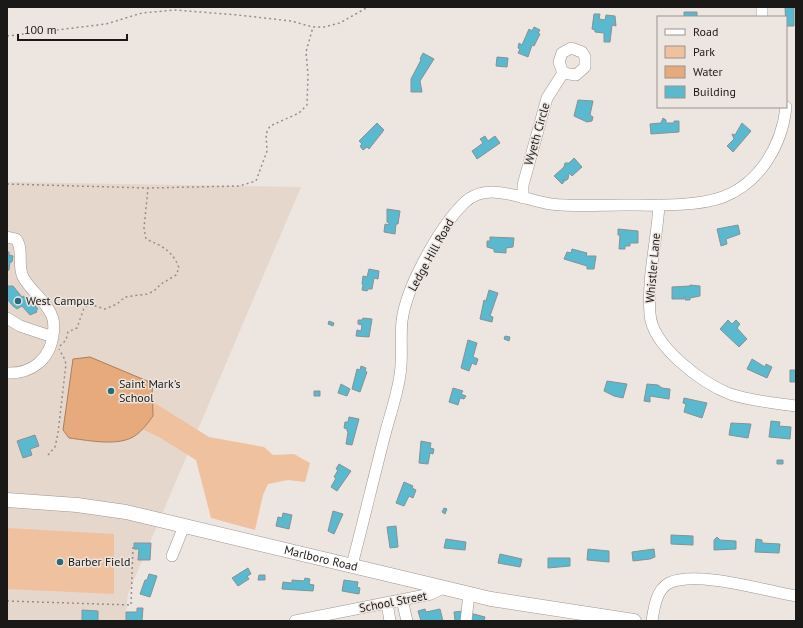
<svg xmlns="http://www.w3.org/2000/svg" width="803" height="628" viewBox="0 0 803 628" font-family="'PT Sans',sans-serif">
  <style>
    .built { fill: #e6d7cd }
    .green { fill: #f0c19e }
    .water { fill: #e7aa7c; stroke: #aa7e5e }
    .building { fill: #59b9ce; stroke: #889194 }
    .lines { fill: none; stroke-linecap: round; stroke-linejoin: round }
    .minor-casing { stroke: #9d9590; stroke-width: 12 }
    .major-casing { stroke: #9d9590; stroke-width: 15 }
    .path { stroke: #948e8b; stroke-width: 1.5; stroke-dasharray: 2 3; stroke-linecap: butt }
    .minor { stroke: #fff; stroke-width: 11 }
    .major { stroke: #fff; stroke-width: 14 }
    .poi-dot { fill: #256c7a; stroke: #ede5e0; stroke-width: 1.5 }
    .labels { text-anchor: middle; stroke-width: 3; stroke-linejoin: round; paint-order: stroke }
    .street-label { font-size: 12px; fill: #1b1917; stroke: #ede5e0 }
    .poi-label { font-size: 12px; fill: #1b1917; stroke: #ede5e0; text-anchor: start }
  </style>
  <rect width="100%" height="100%" fill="#ede5e0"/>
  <path class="built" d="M7,182L301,187L128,594L125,621H7Z"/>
  <path class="green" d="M153,402L209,437L264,447L273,455L294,454L310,463L305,482L288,480L268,484L263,495L255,530L211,518L196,460L159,437L142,429L153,416Z
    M7,528L114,534V594L7,589Z"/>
  <path class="water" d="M90,357L152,383L153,416C147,424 140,434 131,438C114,446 86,440 69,438L63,430L73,359Z"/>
  <path class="building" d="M785,7H794V26H786Z
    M684,12H697V17H684Z
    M594,14H600L599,19L605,20L606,15L615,16L616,26L612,25L610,42H604V33L595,32V30L592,29Z
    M534,27L540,30L538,33L540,34L534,46L532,45L528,57L518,53L520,49L518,48L519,43L522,45L529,29L532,31Z
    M423,53L434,59L420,81L422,92H411V79L421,60L420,59Z
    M497,57L508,58L507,67L496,66Z
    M578,100L593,101L590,115L593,117L592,121L587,122L574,116Z
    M663,118L666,120V123H674V121H679V132L651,134L650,124L661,123Z
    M377,123L384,130L369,149L367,147L363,150L360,146L362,144L359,141Z
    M742,123L751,131L733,152L727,146L734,139L732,134L735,135Z
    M485,136L488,141L495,136L500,143L477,159L472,151L483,143L480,139Z
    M574,158L582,167L572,176L569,173L568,179L565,181L564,179V182L562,184L554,176L564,167L565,163H569Z
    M387,209L400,211L398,224H396L395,234L384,232L385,224L389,225V223L387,222Z
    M738,225L740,234L726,239L727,244L721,246L717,229Z
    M618,229L638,231V243H630V246H625V249H619L620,235H618Z
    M490,237L514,238L513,247L506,248V253L494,252V249L487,247V241H490Z
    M572,249L587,253L586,256H596L594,269H587V266L564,259L567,252L571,253Z
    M7,252H9V255L13,256L12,262H10L9,270L7,271Z
    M369,269L379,271L378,279L374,278L372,289H368L367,291L362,290L363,285L362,284L363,276L367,277Z
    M690,285L700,286V296L690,298V300H685V296H684V299H672V287L690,286Z
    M7,286H13L22,297L24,296L27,302L29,300L34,304L38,309L36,310L37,312L30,315L22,306L17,309L13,306L7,299Z
    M489,290L498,293L490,316L493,317L492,322L480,319L484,300L486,301Z
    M363,318L372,319L369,337L356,336L357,330L361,331L362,325L358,324V320H362Z
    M728,320L732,324L736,320L740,324L737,328L747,339L739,347L720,329Z
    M329,321L334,323L333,326L328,324Z
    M505,336L510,337L509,341L504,339Z
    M468,340L477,343L473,357L478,359L476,365L472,363L469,371L461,368Z
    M752,359L765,367L766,364L772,367L767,378L747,369Z
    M361,366L366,368L365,371L367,372L360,392L352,389L357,369L360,370Z
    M790,370H796V382H790Z
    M607,381L627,384L623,398L614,396L604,391Z
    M341,384L350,389L347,396L338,393Z
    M647,384L658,385L662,388L670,389L669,399L650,396V402L644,401Z
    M453,388L463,391L461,394L466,396L464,399L460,398L458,405L449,402Z
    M314,391H320V396H314Z
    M684,398L707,403L702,418L684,412L686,404L683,403Z
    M349,417L359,419L352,445L346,444L348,432L347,431V429L344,428L345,422H348Z
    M771,421L780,422L779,426L791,427L790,439L769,437Z
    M731,423L751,424L748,438L729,435Z
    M35,435L39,446L30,449L32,455L23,458L17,441Z
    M421,441L431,443L430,448L434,449L433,454L430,453L428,464L419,463Z
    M777,460H783V464H777Z
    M339,464L351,471L337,491L331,487L336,478L334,477L338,470L336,469Z
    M404,482L413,486L412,488L416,490L413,498L409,496L404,506L396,503Z
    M444,508L447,509L445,514L442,512Z
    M333,511L343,514L334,534L328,531Z
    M283,513L292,515L289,529L276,526L278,517L282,518Z
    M396,526L398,547L390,548L387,527Z
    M671,535L693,536V545L671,544Z
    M717,537L720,540L736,541V549L714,550V540Z
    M446,539L466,542L465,550L444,548Z
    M756,539L762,540V543L780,544L779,553L755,552Z
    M134,543H151L150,560H138L139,549H134Z
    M588,549L609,551V562L587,560Z
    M654,549L655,557L650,559L633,561L632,552Z
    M500,554L522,559L520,567L498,563Z
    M548,558H570V566L548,568Z
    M248,568L251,574L247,576L249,579L238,586L232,578Z
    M149,574L157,576L150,597L140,594L145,580H147Z
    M259,575H265V580H258Z
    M305,578L310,579L309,584L314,585L313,591L282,589L283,582L292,583V580L304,581Z
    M344,580L358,582L357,587L360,588L359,594L342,591Z
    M137,608H143L142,621H126V612H137Z
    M425,609L426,612L440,609L443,621H421L418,611Z
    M82,610L98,611V621H82Z
    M463,611L465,621H455L454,612Z
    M470,613L485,617L484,621H468Z"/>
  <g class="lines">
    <defs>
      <path id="minor" d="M762,7V17
        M523,198V185L547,98L563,73L576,75L585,67V57L582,52L571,48L562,53L559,62L563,73
        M659,205C657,241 647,277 650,314C652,346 702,383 730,394C751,401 775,403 796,406
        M7,237L16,239C24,249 17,265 23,277C31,292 48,302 53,319C54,324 54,330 53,335C50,359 32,374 7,373
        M7,318L20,326L53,337
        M172,556L184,526
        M352,565C363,523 373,481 384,438C389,418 397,396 400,375C403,357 400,339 402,321C406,287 439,228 464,203C488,180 523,200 551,204C575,207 600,205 624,205C653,205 696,207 723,197C760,183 782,145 786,107
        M402,600L407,621
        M387,603L390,621
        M295,621L431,594L443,588
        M466,621L469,594
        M652,621C654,608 656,590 669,583C697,570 766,591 796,596"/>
      <g id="major">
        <path id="s1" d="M7,500L77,505L126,512L491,599L634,621"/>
      </g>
    </defs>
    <use href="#minor" class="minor-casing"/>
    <use href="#major" class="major-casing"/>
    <path class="path" d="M7,36L106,24L142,13L175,10L238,15L291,21L313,27H324L340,23L368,7
      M7,184L148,188L239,186L256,181L267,151L266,134L270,126L299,113L307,105L308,75L306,52L313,27
      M60,346L66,340L68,332L77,328L84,308L89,304L105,309L117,304L125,297L147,294L154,291L161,284L176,275L179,268C173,251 162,246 146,239L144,228L148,188
      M48,455L55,447L58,433L66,364L64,358L59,349
      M7,601L131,605L133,546"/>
    <use href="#minor" class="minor"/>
    <use href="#major" class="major"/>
  </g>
  <g class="poi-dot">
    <circle cx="18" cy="301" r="4"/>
    <circle cx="111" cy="391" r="4"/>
    <circle cx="60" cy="562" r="4"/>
  </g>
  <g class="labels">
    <g class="street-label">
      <text transform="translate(537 134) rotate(-74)" y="4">Wyeth Circle</text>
      <text transform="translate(431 255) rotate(-61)" y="4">Ledge Hill Road</text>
      <text transform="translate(653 268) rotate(-85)" y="4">Whistler Lane</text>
      <text dy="4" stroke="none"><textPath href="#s1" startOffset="320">Marlboro Road</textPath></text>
      <text transform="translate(393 602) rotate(-11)" y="4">School Street</text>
    </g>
    <g class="poi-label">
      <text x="26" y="305">West Campus</text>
      <text x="119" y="388">Saint Mark's<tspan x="119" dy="14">School</tspan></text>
      <text x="68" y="566">Barber Field</text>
    </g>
  </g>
  <rect width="803" height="628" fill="none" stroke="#1b1917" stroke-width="16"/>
  <rect x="657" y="16" width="130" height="92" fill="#ede5e0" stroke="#999390"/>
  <rect x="665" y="29" width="20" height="6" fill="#ffffff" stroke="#999390"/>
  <text x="693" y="36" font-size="12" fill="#1b1917">Road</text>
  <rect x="665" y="46" width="20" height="12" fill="#f0c19e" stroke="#999390"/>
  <text x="693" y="56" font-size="12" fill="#1b1917">Park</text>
  <rect x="665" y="66" width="20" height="12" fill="#e7aa7c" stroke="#999390"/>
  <text x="693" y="76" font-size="12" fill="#1b1917">Water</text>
  <rect x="665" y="86" width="20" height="12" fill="#59b9ce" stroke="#999390"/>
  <text x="693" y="96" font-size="12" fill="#1b1917">Building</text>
  <path d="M18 34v6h109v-6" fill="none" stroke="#1b1917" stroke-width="2"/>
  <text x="24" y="34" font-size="12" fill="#1b1917" stroke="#ede5e0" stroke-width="3" paint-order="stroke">100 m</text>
</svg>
